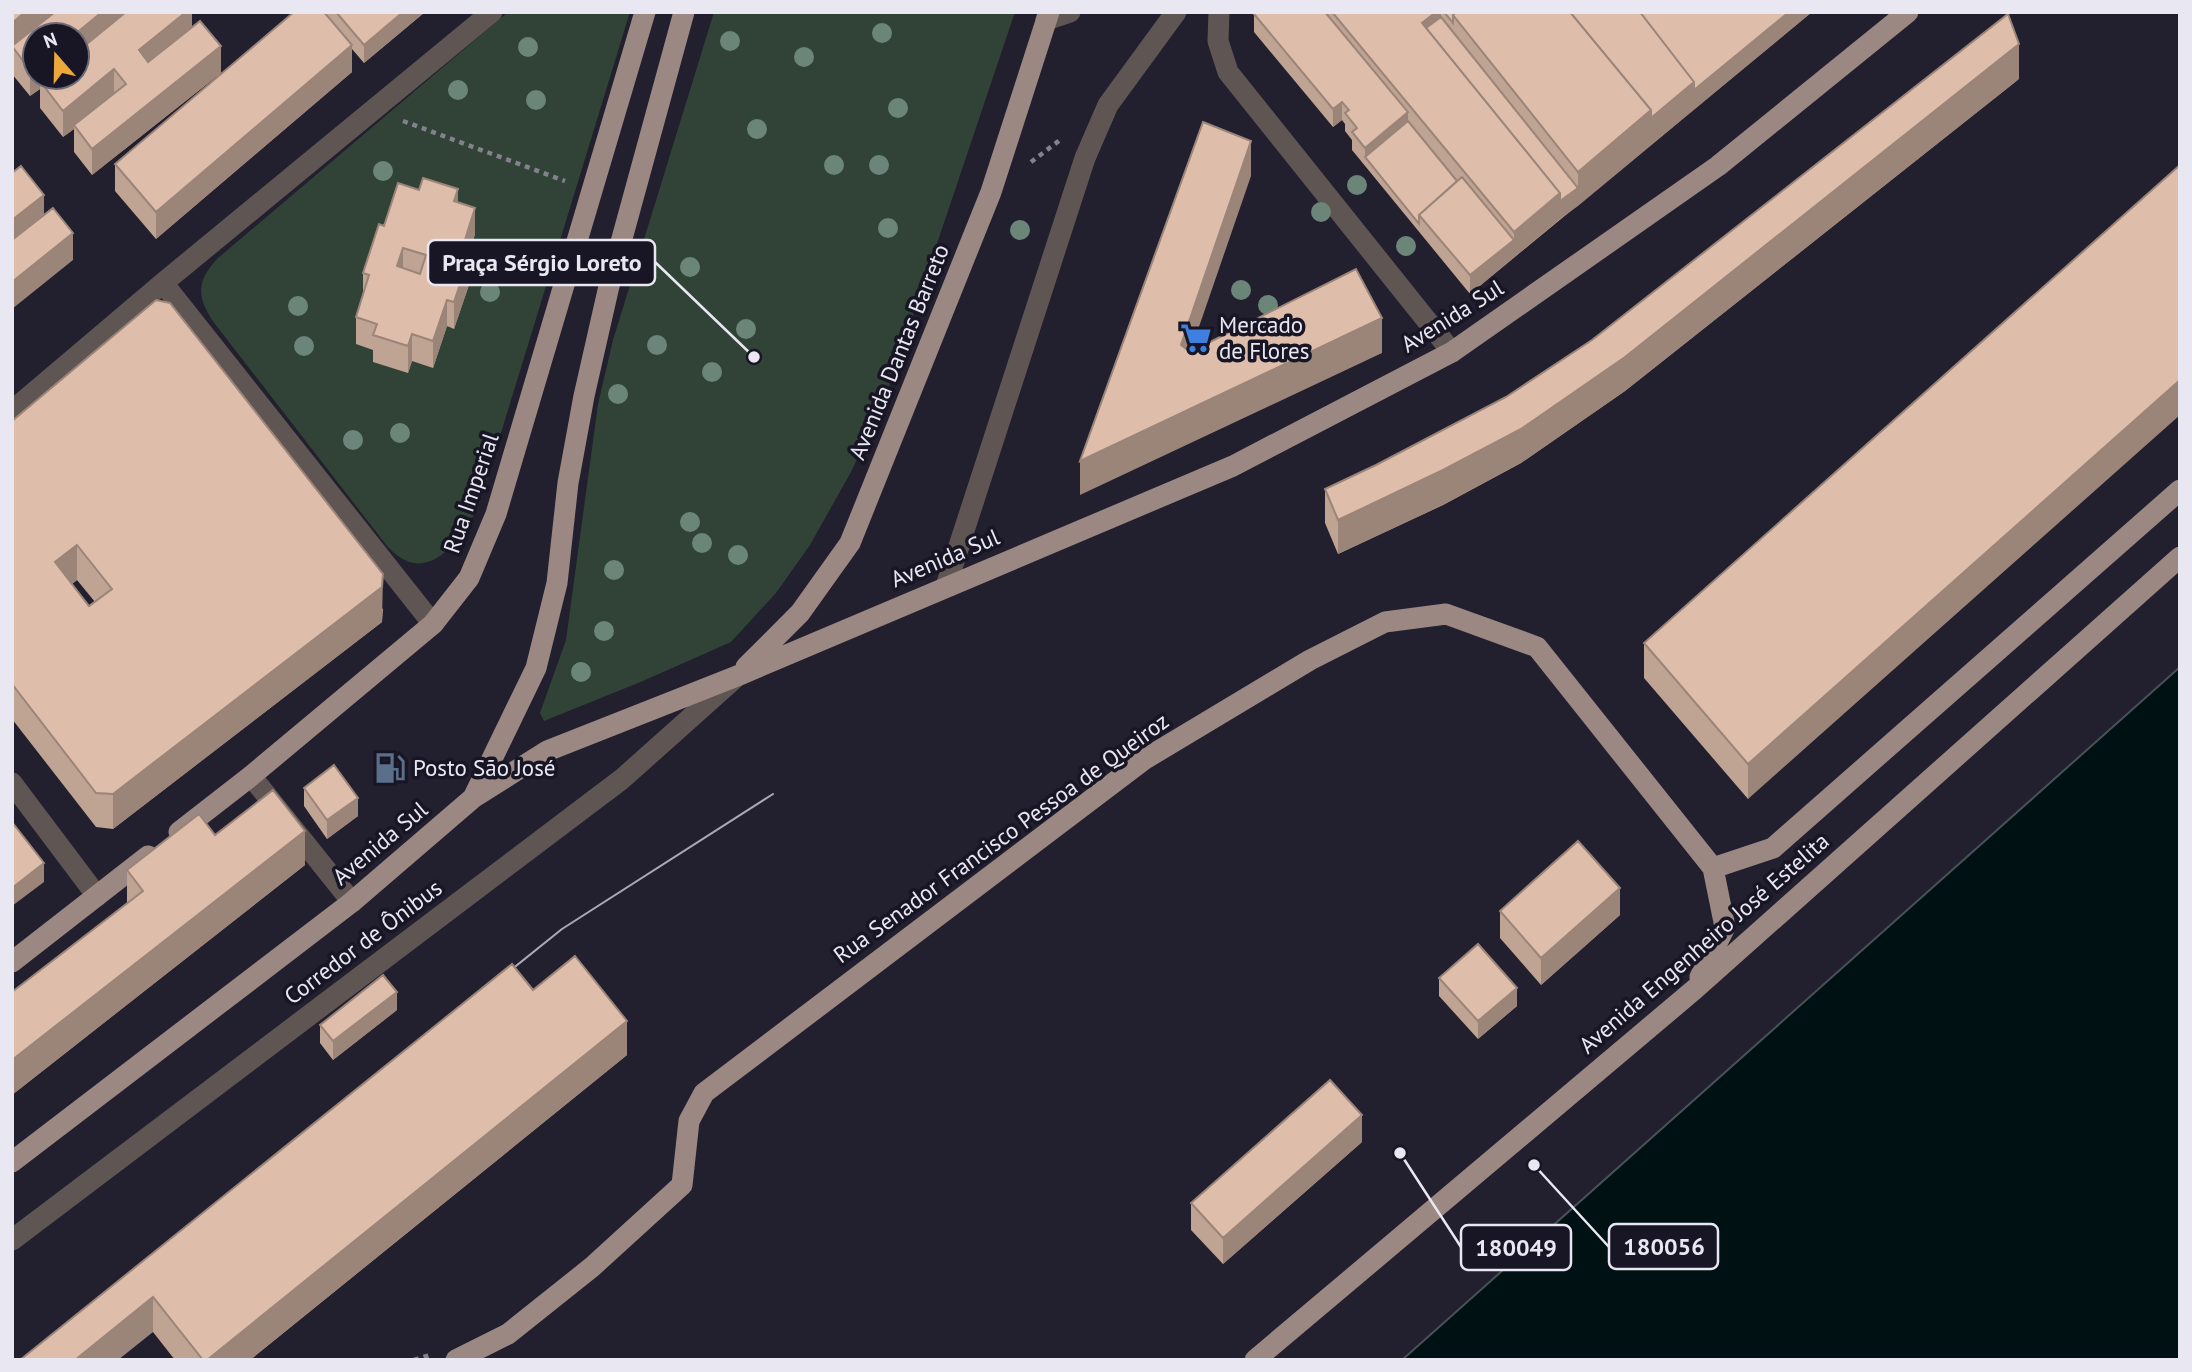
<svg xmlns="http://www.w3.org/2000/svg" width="2192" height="1372" viewBox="0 0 2192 1372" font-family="'PT Sans',sans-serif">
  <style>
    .green { fill: #304336 }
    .water { fill: #001113; stroke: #465256; stroke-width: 2 }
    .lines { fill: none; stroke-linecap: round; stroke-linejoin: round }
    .path { stroke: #83818e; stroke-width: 4.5; stroke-dasharray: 5 5; stroke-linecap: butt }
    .minor { stroke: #5f5553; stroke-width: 21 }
    .major { stroke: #9b8883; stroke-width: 21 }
    .tram { stroke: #aaa9b4; stroke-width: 2 }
    .tree { fill: #6b8679 }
    .wall { fill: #bfa393; fill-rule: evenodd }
    .shaded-wall { fill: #9b8478 }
    .building { fill: #debdab; stroke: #9b8478; stroke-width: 2; fill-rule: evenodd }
    .labels { text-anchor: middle; stroke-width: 7; stroke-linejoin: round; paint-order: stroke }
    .street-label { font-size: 23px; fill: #e9e8f2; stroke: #181625 }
    .poi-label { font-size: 23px; fill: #e9e8f2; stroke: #181625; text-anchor: start }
    .leader { fill: none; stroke: #e9e8f2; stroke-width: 2.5 }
    .callout-dot { fill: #e9e8f2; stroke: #181625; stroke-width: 2.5 }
    .callout { fill: #181625; stroke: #e9e8f2; stroke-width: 2.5 }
    .callout-label { font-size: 24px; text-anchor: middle; font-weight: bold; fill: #e9e8f2 }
  </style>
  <rect width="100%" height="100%" fill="#221f2f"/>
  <path class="green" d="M508,12H630L478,508C458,543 426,589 387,546L215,324C197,298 195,282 218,258Z
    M714,12H1015L885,398L851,472L810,545L776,593L731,642L643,681L544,721L540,713L566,640L598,404L613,340Z"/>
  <path class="water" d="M2180,667V1360H1402Z"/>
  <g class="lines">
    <path class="path" d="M403,121L565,181
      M1031,162L1060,140
      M414,1360L430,1355"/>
    <path class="minor" d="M1219,12L1218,41L1228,72L1452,352
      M1046,20L1070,12
      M163,283L433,624
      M12,411L163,283L492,12
      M946,586L1085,158L1108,105L1176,12
      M251,776L352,902
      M12,783L97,896
      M12,1240L622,779L734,679"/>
    <path class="major" d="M746,667L800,613L850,543L991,192L1049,12
      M474,796L536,668L557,583L568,483L584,396L609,286L684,12
      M179,832L251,776L433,624L469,578L496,514L645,12
      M12,962L148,856
      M1700,977L1725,927L1713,868
      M12,1162L352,902L473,798L547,751L737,676L1233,466L1452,352L1718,166L1908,12
      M456,1360L508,1334L592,1267L682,1185L689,1121L704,1093L1145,759L1310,660L1385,622L1446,614L1537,647L1713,868L1773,848L2180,490
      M1255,1360L1695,989L2180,557"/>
    <path class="tram" d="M501,978L562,929L773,794"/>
  </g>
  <g class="tree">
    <circle cx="882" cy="33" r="10"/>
    <circle cx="730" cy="41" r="10"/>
    <circle cx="528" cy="47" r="10"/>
    <circle cx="804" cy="57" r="10"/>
    <circle cx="458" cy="90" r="10"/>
    <circle cx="536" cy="100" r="10"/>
    <circle cx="898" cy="108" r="10"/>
    <circle cx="757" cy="129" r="10"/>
    <circle cx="834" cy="165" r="10"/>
    <circle cx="879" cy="165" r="10"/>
    <circle cx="383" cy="171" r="10"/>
    <circle cx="1357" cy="185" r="10"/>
    <circle cx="1321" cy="212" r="10"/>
    <circle cx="888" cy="228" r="10"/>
    <circle cx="1020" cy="230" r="10"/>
    <circle cx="1406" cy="246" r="10"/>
    <circle cx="690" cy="267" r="10"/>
    <circle cx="1241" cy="290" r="10"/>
    <circle cx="490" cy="292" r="10"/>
    <circle cx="1268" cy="305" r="10"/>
    <circle cx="298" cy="306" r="10"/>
    <circle cx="746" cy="329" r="10"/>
    <circle cx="657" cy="345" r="10"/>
    <circle cx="304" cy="346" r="10"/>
    <circle cx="712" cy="372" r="10"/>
    <circle cx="618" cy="394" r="10"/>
    <circle cx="400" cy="433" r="10"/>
    <circle cx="353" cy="440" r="10"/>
    <circle cx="690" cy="522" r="10"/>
    <circle cx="702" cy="543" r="10"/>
    <circle cx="738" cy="555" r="10"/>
    <circle cx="614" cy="570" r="10"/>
    <circle cx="604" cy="631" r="10"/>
    <circle cx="581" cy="672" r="10"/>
  </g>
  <path class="wall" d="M12,12H192V28L221,73L92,175L74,152V129L63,137L40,108V89L30,96L12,74Z
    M294,12H425L364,63L352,49V72L156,239L115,191V164Z
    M1256,12H1812L1470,294L1352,150V140L1345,131V124L1342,120L1333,127L1254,32V14Z
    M2019,79L1625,391L1521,463L1443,505L1338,554L1325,523V489L1376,465L1506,397Z
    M2180,165L1748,799L1644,678V643Z
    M458,202L475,234L470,252L471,279L454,329L447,326L433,368L412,361L408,373L373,362V350L356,344V317L363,295V273L384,226Z
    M12,421L383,609L382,622L113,829L96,827L12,719ZM77,580L95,602L89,606L72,584Z
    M304,788L358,816L327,839L304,806Z
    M215,835L305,865L12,1095V992L127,903V870Z
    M1500,911L1620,915L1541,985L1500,938Z
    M1439,978L1517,1006L1478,1039L1439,996Z
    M533,990L627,1055L250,1360H175L153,1332L20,1360Z
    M397,1010L333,1060L320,1043V1025Z
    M1362,1142L1223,1264L1191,1230V1203Z"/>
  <path class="shaded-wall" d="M25,12H52V18L12,47V23Z
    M102,12H136L77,59V35H74Z
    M186,12H192V34L139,76V50Z
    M403,12H425L364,63V45Z
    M1436,12H1441V35L1431,43L1422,23Z
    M1789,12H1812L1578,206L1560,219V201L1578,188V172L1651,110L1694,82Z
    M2019,44V79L1625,391L1521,463L1443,505L1338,554V520Z
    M352,45V72L156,239V212Z
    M221,46V73L92,175V149Z
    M35,66V77H55L40,81V89L30,96V70Z
    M114,69V96L74,125V129L63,137V111Z
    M1342,102V120L1333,127V109Z
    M1408,112V131L1365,157V167V148Z
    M1251,141V176L1181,379V345Z
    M458,189V216L454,201Z
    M1560,193V219L1470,294V275L1514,240V232Z
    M44,195V221L12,247V220Z
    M475,208V234L462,276V249Z
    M73,233V260L12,309V282Z
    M403,248V275L397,266Z
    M471,252V279L454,329V302Z
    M447,300V326L433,368V341Z
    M1382,318V353L1080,495V461Z
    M412,334V361L408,373V346Z
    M2180,380V415L1748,799V764Z
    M77,545V580L55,597V562Z
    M383,574L382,622L113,829V794Z
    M358,798V816L327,839V820Z
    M305,831V865L12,1095V1060Z
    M44,863V882L12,906V888Z
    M1620,888V915L1541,985V958Z
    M1517,988V1006L1478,1039V1021Z
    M397,992V1010L333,1060V1041Z
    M627,1021V1055L250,1360H207Z
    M1362,1115V1142L1223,1264V1238Z
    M153,1297V1332L118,1360H75Z"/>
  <path class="building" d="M12,12H25L12,23Z
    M55,12H102L74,35H35V66L30,70L12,46Z
    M126,12H186L139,50L148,62L200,21L221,46L92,149L74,125L126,84L114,69L63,111L40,81L45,77H77V52Z
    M294,12H324L352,45L156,212L115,164Z
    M336,12H403L364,45Z
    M1256,12H1325L1408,112L1365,148L1352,132L1357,128L1345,113L1349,110L1342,102L1333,109L1254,14Z
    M1332,12H1436L1422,23L1560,193L1514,232Z
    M1444,12H1456L1453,15V23Z
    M1456,12H1570L1651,110L1578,172L1453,15Z
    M1570,12H1640L1694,82L1651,118V110Z
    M1640,12H1789L1694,90V82Z
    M2008,14L2019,44L1625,357L1521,429L1443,470L1338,520L1325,489L1376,465L1506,397L1592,340Z
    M1441,17L1578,188L1560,201V193L1426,28Z
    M1408,121L1457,181L1419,215V224L1365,157Z
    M1203,122L1251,141L1181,345L1190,352L1356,269L1382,318L1080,461Z
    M2180,165V380L1748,764L1644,643Z
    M21,166L44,195L12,220V173Z
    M1462,177L1514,240L1470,275L1419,215Z
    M423,178L458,189L454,201L475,208L462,249L471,252L454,302L447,300L433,341L412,334L408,346L373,335L377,324L356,317L369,275L363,273L379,224L384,226L398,183L419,190ZM403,248L426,255L420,274L397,266Z
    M53,208L73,233L12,282V240Z
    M156,300L170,303L383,574L382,587L113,794L96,793L12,684V421ZM77,545L112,589L89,606L55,562Z
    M334,765L358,798L327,820L304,788Z
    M273,790L305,831L12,1060V992L143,891L127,870L199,814L215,835Z
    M12,822L44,863L12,888Z
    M1578,841L1620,888L1541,958L1500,911Z
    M1478,944L1517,988L1478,1021L1439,978Z
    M575,956L627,1021L207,1360H203L153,1297L75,1360H20L512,964L533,990Z
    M383,975L397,992L333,1041L320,1025Z
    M1330,1080L1362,1115L1223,1238L1191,1203Z"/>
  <defs>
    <symbol id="supermarket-bare" viewBox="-9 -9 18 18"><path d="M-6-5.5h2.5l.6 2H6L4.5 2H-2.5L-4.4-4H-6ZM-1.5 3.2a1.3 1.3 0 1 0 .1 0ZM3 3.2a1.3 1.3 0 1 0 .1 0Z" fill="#3f7fe0" stroke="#181625" stroke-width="2.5" paint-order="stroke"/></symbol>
    <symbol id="fuel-bare" viewBox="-9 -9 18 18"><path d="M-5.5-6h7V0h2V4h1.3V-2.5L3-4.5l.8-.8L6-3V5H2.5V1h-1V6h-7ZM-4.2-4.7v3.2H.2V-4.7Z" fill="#5c6f8a" stroke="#181625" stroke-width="2.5" paint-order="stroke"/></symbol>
  </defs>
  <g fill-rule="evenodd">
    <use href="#supermarket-bare" x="1174" y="316" width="44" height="44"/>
    <use href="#fuel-bare" x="368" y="746" width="44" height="44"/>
  </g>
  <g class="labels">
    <g class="street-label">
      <text transform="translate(1452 316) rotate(-32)" y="8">Avenida Sul</text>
      <text transform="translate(899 352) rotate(-68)" y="8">Avenida Dantas Barreto</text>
      <text transform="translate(471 493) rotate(-71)" y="8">Rua Imperial</text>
      <text transform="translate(945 558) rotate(-23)" y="8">Avenida Sul</text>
      <text transform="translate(1001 838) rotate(-36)" y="8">Rua Senador Francisco Pessoa de Queiroz</text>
      <text transform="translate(380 843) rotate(-40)" y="8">Avenida Sul</text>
      <text transform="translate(363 942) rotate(-37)" y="8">Corredor de Ônibus</text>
      <text transform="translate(1704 943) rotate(-41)" y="8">Avenida Engenheiro José Estelita</text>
    </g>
    <g class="poi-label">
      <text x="1219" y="333">Mercado<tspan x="1219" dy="26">de Flores</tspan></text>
      <text x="413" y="776">Posto São José</text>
    </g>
  </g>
  <path class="leader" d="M754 357L655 262M1534 1165L1609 1247M1400 1153L1461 1247"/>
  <g class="callout-dot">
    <circle cx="754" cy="357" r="7"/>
    <circle cx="1534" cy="1165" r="7"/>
    <circle cx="1400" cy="1153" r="7"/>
  </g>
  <g class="callout">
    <rect x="428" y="240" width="227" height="45" rx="7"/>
    <rect x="1609" y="1224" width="109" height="45" rx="7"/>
    <rect x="1461" y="1225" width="110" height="45" rx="7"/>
  </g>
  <g class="callout-label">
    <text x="542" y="271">Praça Sérgio Loreto</text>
    <text x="1664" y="1255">180056</text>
    <text x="1516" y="1256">180049</text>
  </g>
  <rect width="2192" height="1372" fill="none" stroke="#e9e8f2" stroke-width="28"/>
  <g transform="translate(56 56) rotate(340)"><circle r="33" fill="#181625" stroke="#6c6a77" stroke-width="2"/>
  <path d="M0-5L12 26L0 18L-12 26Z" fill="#eda83b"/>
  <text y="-10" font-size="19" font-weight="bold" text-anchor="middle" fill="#e9e8f2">N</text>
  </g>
</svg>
